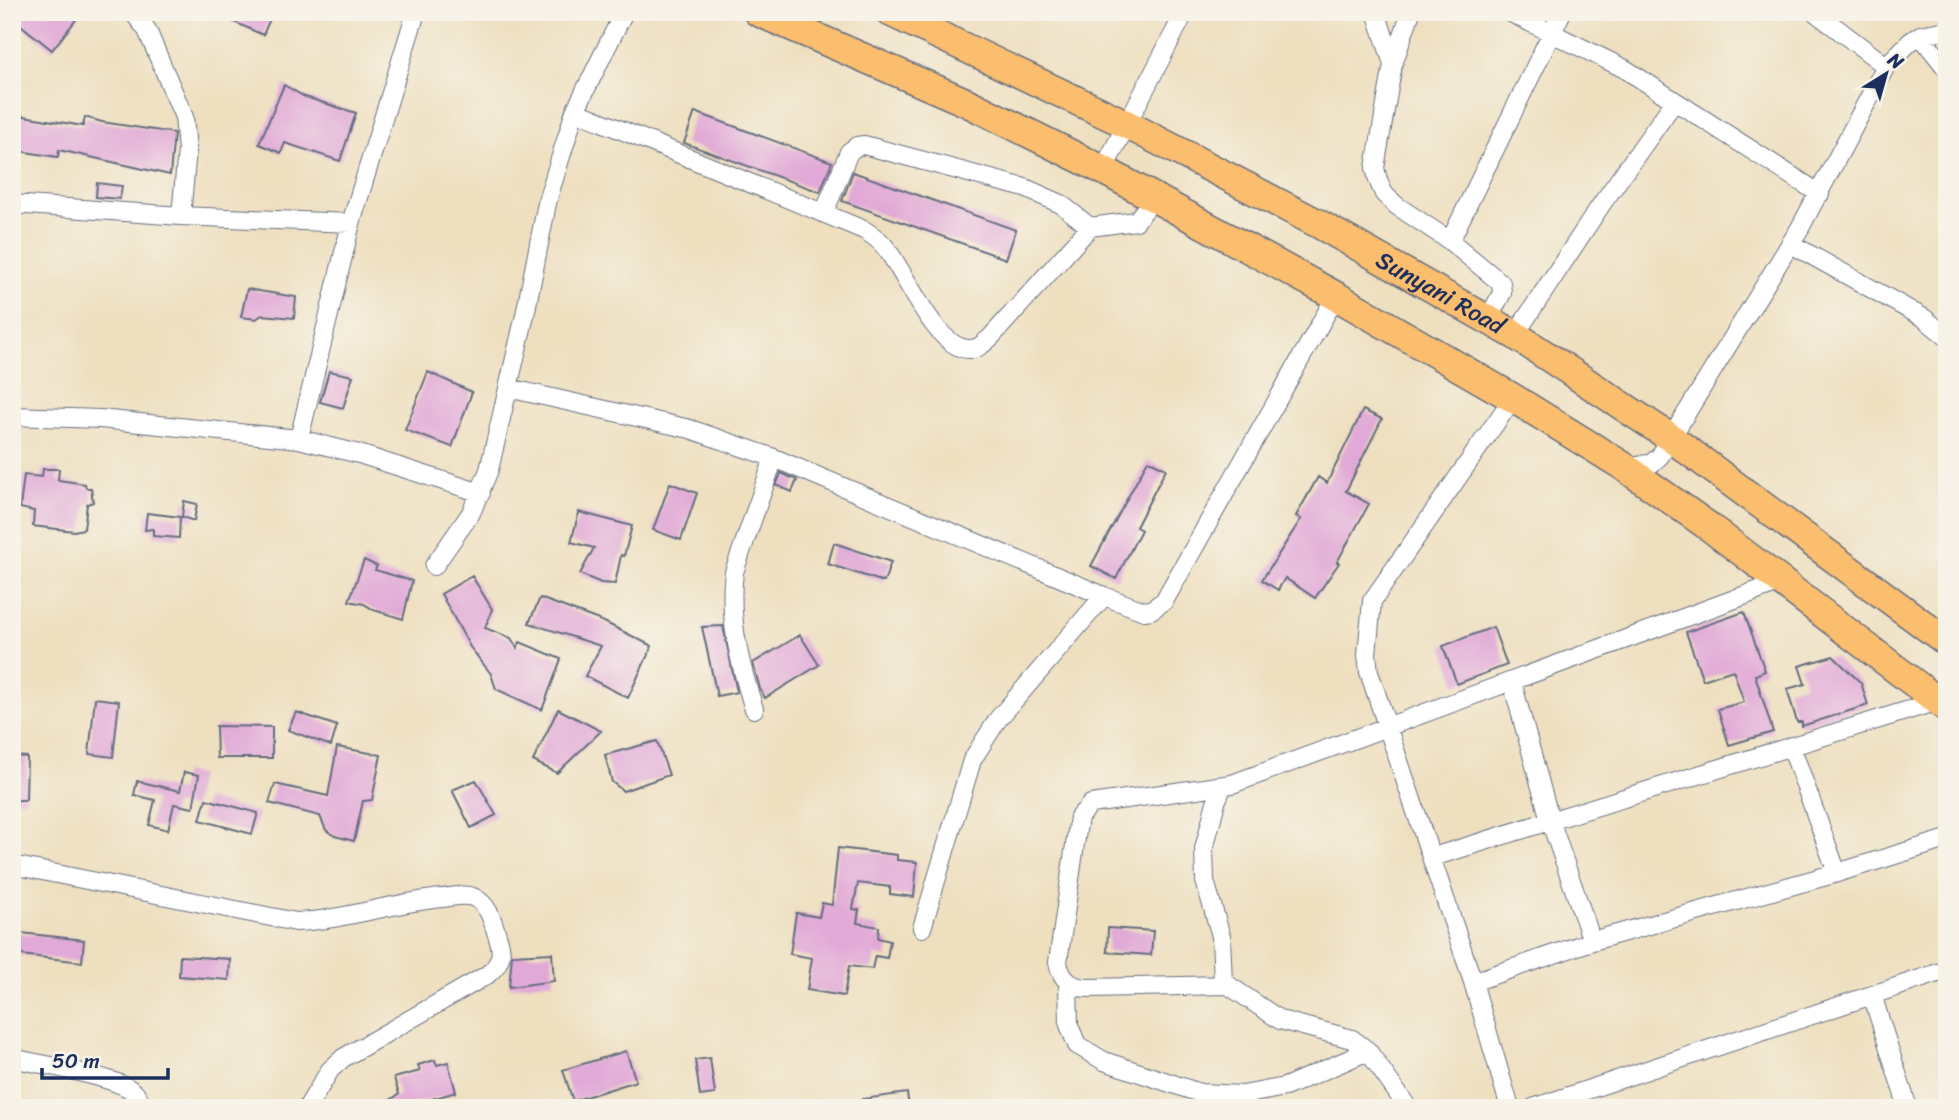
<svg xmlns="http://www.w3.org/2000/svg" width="1959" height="1120" viewBox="0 0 1959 1120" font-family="Sriracha,sans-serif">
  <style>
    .building { fill: #e1a9d7 }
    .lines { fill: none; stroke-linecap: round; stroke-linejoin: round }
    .minor-casing { stroke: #656d80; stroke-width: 20 }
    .primary-casing { stroke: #656d80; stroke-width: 31 }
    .minor { stroke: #fff; stroke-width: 18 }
    .primary { stroke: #fbbd6e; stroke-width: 28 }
    .labels { text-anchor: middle; stroke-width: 6; stroke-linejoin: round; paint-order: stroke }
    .street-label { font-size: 24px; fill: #1b2f5e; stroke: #f7f3e8 }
  </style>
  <rect width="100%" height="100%" fill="#f7f3e8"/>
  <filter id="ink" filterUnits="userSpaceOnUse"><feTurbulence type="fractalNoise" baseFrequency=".0143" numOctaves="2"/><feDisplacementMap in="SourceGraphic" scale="14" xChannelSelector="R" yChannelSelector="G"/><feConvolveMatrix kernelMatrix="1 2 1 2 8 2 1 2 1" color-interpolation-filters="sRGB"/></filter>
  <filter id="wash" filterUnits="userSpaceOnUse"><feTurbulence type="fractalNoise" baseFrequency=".00686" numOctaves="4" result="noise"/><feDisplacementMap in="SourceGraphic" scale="28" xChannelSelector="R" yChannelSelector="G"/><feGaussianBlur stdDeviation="1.57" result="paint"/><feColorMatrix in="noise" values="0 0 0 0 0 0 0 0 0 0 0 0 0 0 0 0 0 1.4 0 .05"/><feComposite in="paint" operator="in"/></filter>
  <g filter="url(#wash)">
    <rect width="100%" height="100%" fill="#eedfbf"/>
    <g id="blocks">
      <path class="building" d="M12,12H82L52,50L12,18Z
        M212,12H273L263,35Z
        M284,85L305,97L356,113L340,161L285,143L281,153L259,144Z
        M695,112L832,162L820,192L684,143Z
        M12,114L83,126L85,117L102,122L174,133L170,175L59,150L58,157L12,150Z
        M853,172L1016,230L1006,259L842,201Z
        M97,183L122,186L120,199L96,197Z
        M247,289L296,297L294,318L262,315L256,319L241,317Z
        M329,371L353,376L343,408L320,402Z
        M428,372L472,392L452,447L405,430Z
        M1363,410L1382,419L1346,491L1369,504L1337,562L1339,563L1315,598L1285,578L1278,590L1262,580L1301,519L1296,516L1318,477L1327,483Z
        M1148,460L1166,469L1136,527L1141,530L1116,579L1091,566Z
        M43,469H59L58,480L85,484L86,488H91L93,502L87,504L84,529L74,531L33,526L34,511L20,508L24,475L42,477Z
        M781,473L797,480L792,492L776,485Z
        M670,483L697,493L681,540L653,530Z
        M184,501L197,504L194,521L182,517Z
        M579,512L632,526L624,556L621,555L615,584L601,583L580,574L594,548L571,542Z
        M147,513L180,517L179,538L153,536V529L145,530Z
        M834,543L891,562L884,582L828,564Z
        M364,560L377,566L375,570L412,581L403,619L374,610L364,604L349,601Z
        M472,576L492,609L485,628L511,638L517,648L520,642L561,659L542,710L496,689L491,674L470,647L441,594Z
        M540,598L604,622L652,646L628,698L585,676L601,646L529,623Z
        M1744,612L1765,671L1755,675L1773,732L1729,745L1718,709L1744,702L1733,670L1703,680L1686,632Z
        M723,626L737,692L717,696L702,627Z
        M1493,627L1507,665L1457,684L1443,646Z
        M800,635L819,665L765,698L760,689L753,663Z
        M1833,656L1861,683L1868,705L1802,726V722H1797L1787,689L1805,684L1799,666Z
        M95,698L119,701L113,757L89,754Z
        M558,709L601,731L557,773L533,761Z
        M296,712L337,726L331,746L288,730Z
        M216,726L272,727V758H217Z
        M657,741L669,775L623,791L612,782L605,755Z
        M337,747L381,755L372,800L363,801L354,841L335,836L326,830L320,816L269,803L275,784L328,796Z
        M12,756L27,757L26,800H12Z
        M184,772L199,775L193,808L174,804L168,830L149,825L155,800L134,795L137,781L180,791Z
        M476,780L496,815L471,828L452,790Z
        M206,799L258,813L252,834L200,820Z
        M838,848L897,855V860L917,862L914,897L890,894V887L858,883L853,909L859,910L857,923L879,927L878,938L890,941L887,958L875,956L872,969L849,966L844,996L807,990L812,958L790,954L796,913L819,917L822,903L832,905Z
        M1108,928L1153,931L1151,955L1107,952Z
        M12,932L84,940L82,962L12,954Z
        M552,953L554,981L509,987L512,955Z
        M180,956L230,959L229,980L179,976Z
        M626,1051L636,1081L573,1101L563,1070Z
        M710,1058L715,1094L700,1096L695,1060Z
        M435,1060L437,1065L448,1062L456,1092L401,1108H379L399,1094L394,1078L420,1071L418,1065Z
        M907,1093L909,1108H863L862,1099Z"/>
    </g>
  </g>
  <g filter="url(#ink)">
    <use href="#blocks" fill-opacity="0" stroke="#656d80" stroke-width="2"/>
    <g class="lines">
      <defs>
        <path id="minor" d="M133,12L147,30L184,117L187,150L181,216
          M416,12L351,223L299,439L359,454L481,493
          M1376,12L1393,64
          M1411,12L1393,64L1375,168L1378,180L1384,194L1397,206L1450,241L1501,283L1502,293L1488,319
          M1509,12L1625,69L1820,194
          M1815,12L1886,66
          M1920,35L1947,69
          M575,111L864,230C872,235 879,239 885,247C905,271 934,347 968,349C978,350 984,343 991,337L1090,227L1136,221L1154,198
          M1103,170L1185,12
          M12,204L181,216L351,223
          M824,213L849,152L857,146L864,145L1025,188L1061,204L1090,227
          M1450,241L1562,12
          M1791,244L1924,318L1947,337
          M1515,335L1601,205L1674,102
          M508,388L690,429L774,458L1104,596L1144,611L1151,610L1164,601L1336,296
          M12,416L100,419L299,439
          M1624,466L1651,464L1660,456L1800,228L1886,66L1910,42L1920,35L1947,30
          M434,566L471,513L489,470L525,315L548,198L575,111L624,12
          M1512,682L1550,820L1592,941
          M754,709C740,665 728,618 734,572L774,458
          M1791,746L1837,873
          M1223,786L1216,802L1204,849L1205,881L1221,936L1223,983
          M1433,857L1938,701
          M12,865L296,922C345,920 394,902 443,898C453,897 465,893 475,898C490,906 493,923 498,938C504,955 500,964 487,975L343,1058L330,1070L307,1108
          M922,928L972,760L998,719L1104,596
          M1068,982L1069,1025L1077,1045L1104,1061L1200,1093L1243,1095L1285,1087L1368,1051
          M1473,982L1592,941L1837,873L1947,839
          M1872,995L1908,1108
          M12,1058C38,1064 113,1076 131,1090C137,1094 141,1101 143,1108
          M1408,1108L1368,1051L1352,1039L1280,1020L1228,985L1089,988C1072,988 1061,980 1058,962L1079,817L1091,804L1232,784L1781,582
          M1510,1108L1473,982L1369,672L1367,654L1372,601L1513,398
          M1533,1108L1947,970
          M1942,1108L1947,1106"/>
        <g id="primary">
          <path d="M758,12L968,103L1103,170L1336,296L1513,398L1623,466L1708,526L1947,708"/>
          <path id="s1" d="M890,12L1126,124L1319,224L1515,335L1671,438L1947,642"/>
        </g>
      </defs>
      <use href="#minor" class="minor-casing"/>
      <use href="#primary" class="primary-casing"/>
      <use href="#minor" class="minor"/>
      <use href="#primary" class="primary"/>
    </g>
  </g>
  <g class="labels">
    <g class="street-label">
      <text dy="8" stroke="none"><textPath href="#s1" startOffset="618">Sunyani Road</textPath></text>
    </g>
  </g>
  <rect width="1959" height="1120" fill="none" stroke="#f7f3e8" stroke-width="42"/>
  <g transform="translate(1886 74) rotate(37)" stroke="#f7f3e8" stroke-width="5" paint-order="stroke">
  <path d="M0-5L12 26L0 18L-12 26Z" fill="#1b2f5e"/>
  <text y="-10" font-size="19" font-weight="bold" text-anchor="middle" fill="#1b2f5e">N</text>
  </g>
  <path d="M42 1068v10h126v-10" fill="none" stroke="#1b2f5e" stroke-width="3.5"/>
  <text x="52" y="1068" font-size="21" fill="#1b2f5e" stroke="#f7f3e8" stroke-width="5" paint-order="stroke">50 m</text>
</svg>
